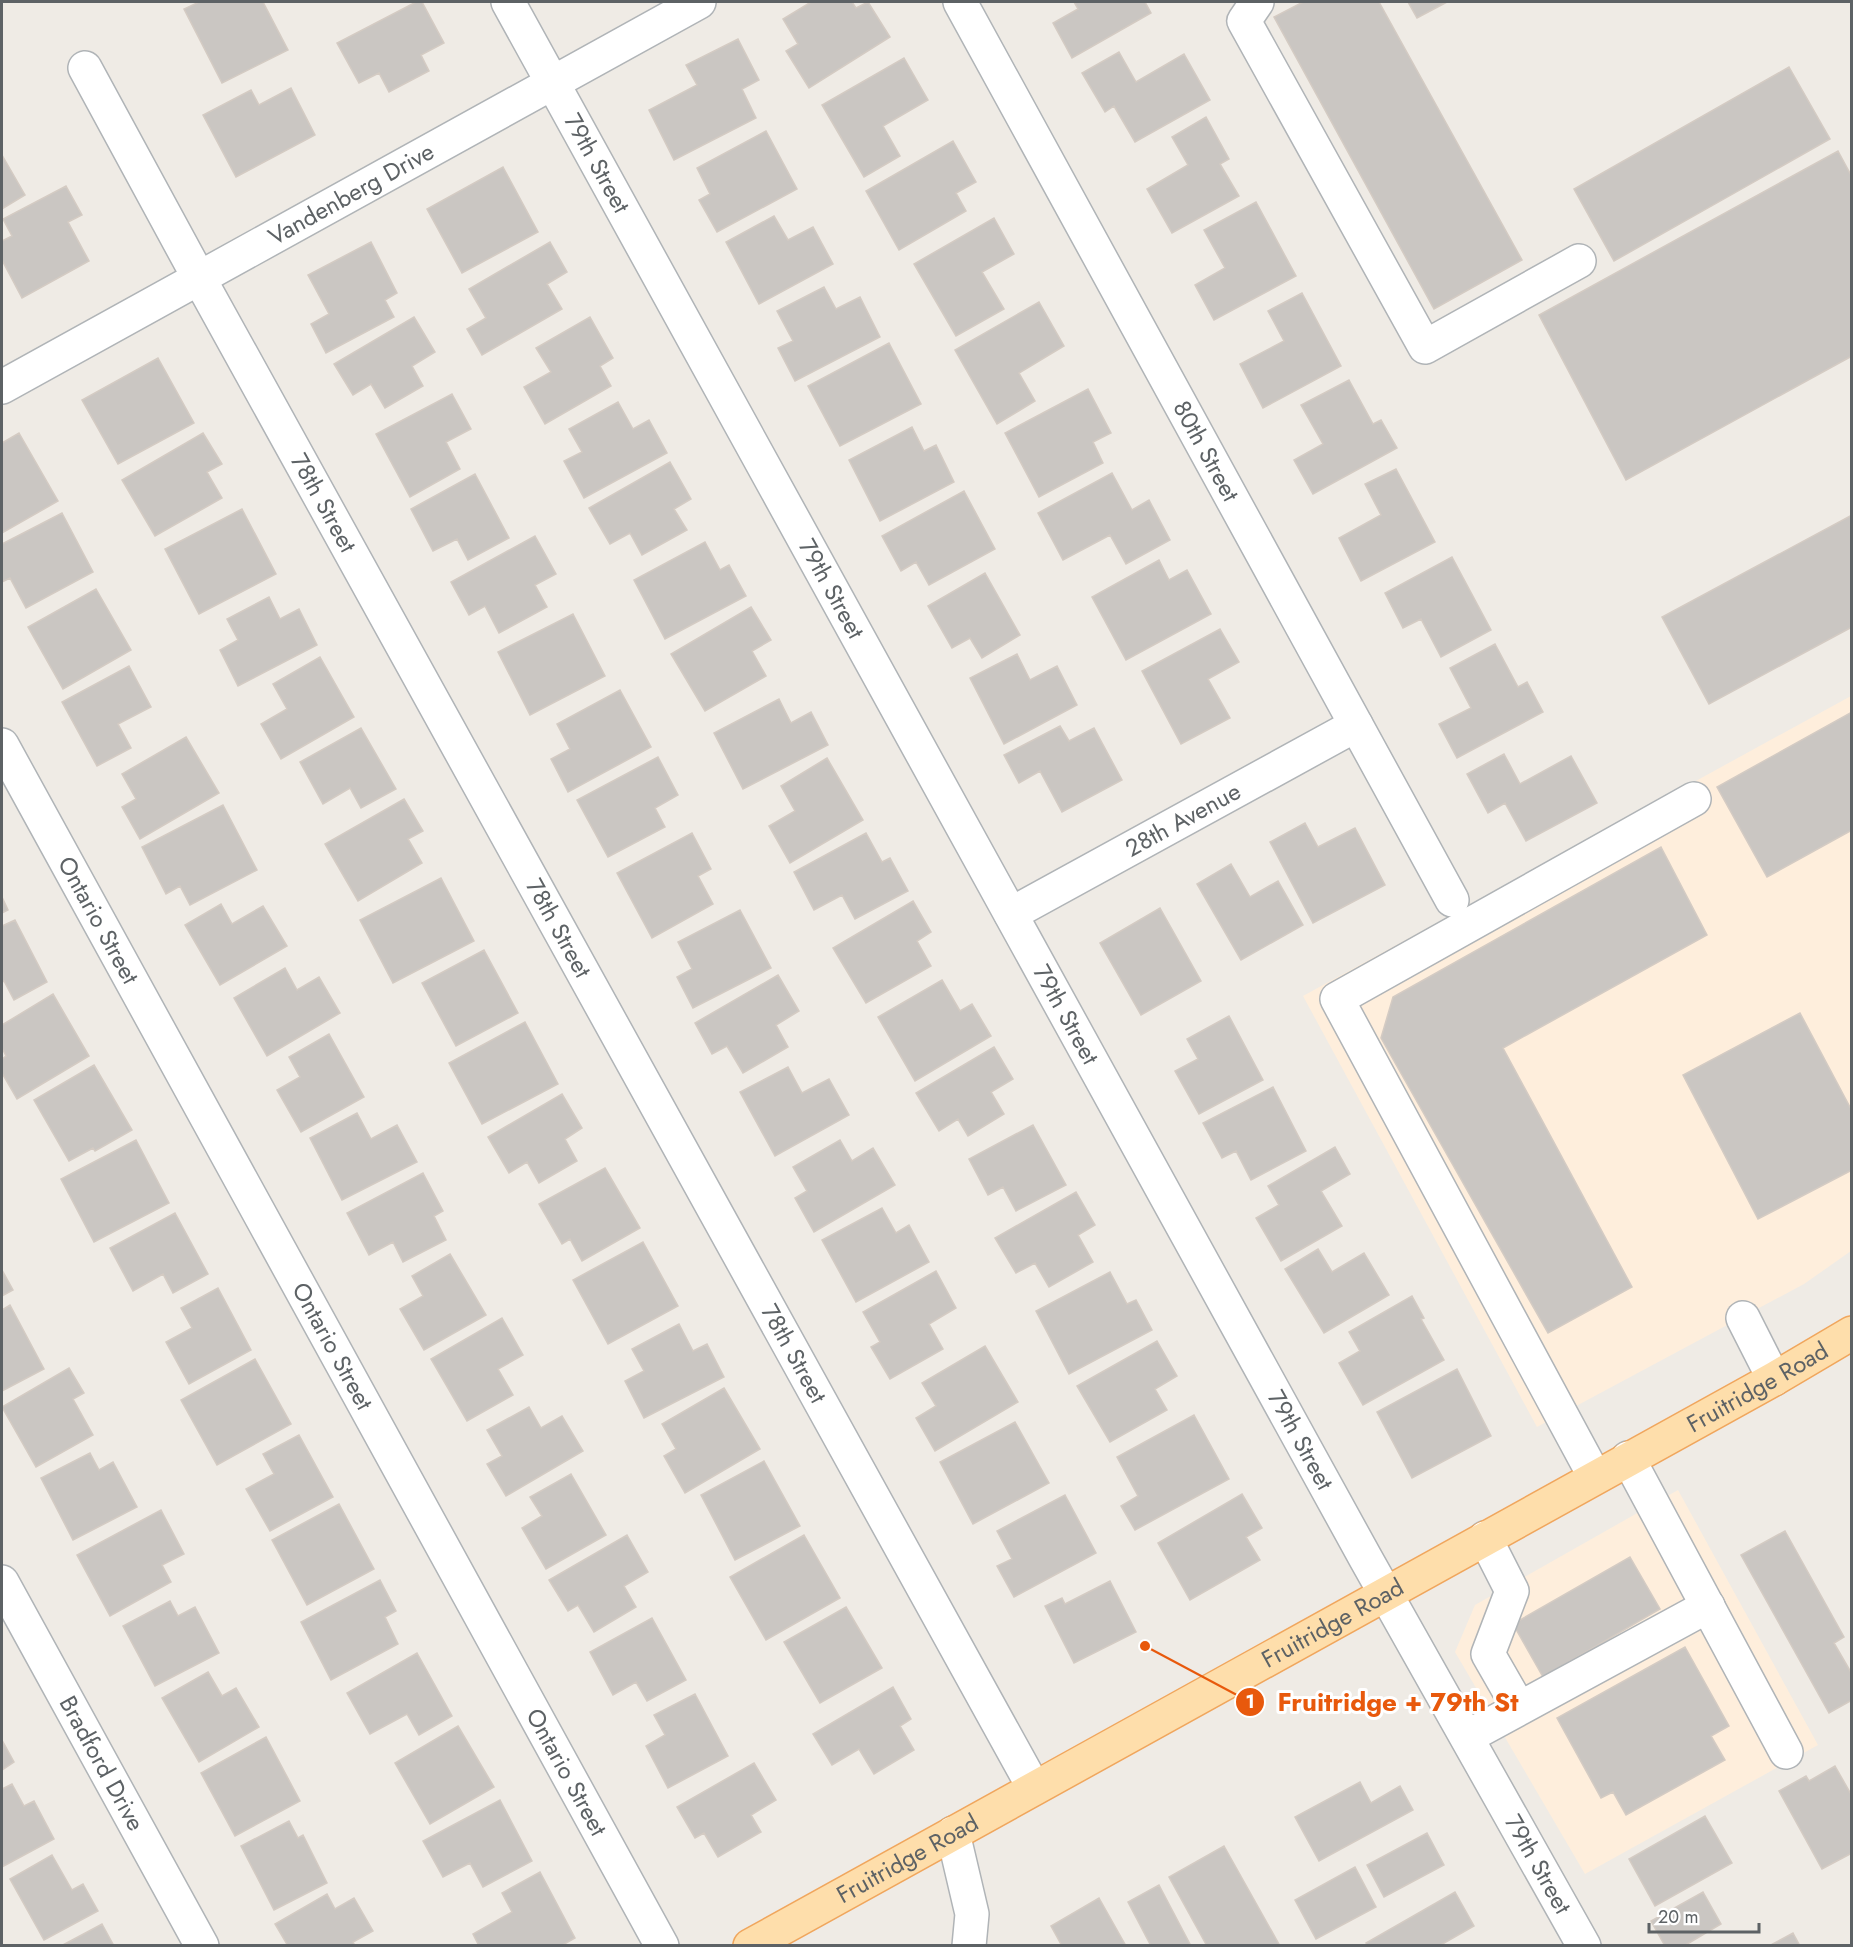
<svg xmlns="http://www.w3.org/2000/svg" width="1853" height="1947" viewBox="0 0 1853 1947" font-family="Jost,sans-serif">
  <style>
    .commercial { fill: #feeedc }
    .building { fill: #cac6c2; stroke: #d4cbc3; stroke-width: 1.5 }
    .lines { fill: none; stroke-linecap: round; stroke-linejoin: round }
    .minor-casing { stroke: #b0b4b7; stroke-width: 36 }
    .major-casing { stroke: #f0a65d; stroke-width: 36 }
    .minor { stroke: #fff; stroke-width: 33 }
    .major { stroke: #fedeab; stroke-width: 33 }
    .labels { text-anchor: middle; stroke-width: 6; stroke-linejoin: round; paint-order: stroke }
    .street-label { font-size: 24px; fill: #5d6265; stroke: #fff }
    .leader { fill: none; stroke: #e8590c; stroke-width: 2 }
    .callout-dot { fill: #e8590c; stroke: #fff; stroke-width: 2 }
    .mark-label { font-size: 18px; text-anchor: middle; font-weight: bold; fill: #fff }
    .callout-label { font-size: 26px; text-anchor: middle; font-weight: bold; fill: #e8590c; stroke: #fff; stroke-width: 6; stroke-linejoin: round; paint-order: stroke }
  </style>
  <rect width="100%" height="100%" fill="#efebe5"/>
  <path class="commercial" d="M1851,696V1251L1804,1284L1537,1427L1303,996Z
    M1678,1490L1818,1745L1585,1874L1455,1652L1475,1605Z"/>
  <path class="building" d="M199,2H263L288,50L222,83L184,9Z
    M416,2H422L444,43L421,55L429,71L389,92L379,73L359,83L337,43Z
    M811,2H852L856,8L868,2L890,37L809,88L786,51L798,44L783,19Z
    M1074,2H1145L1151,13L1072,58L1053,23L1078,9Z
    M1303,2H1379L1522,260L1434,309L1274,17Z
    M1408,2H1447L1417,18Z
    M738,39L759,80L742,89L756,118L674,160L649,110L697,85L686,65Z
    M1119,52L1136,82L1184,54L1210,100L1135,142L1114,106L1105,112L1082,73Z
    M904,58L928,100L883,126L900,156L864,177L822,105Z
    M1789,67L1830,139L1614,261L1574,189Z
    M291,88L315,135L236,177L203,115L251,90L259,105Z
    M1206,117L1229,159L1220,164L1239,196L1172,233L1147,189L1188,165L1172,137Z
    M766,131L797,189L717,232L699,200L710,194L697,168Z
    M953,141L976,182L956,193L966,211L899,250L866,191Z
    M1838,151L1852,177V356L1626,480L1539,315Z
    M2,155L25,195L2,209Z
    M503,167L538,232L462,273L427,209Z
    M66,186L82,215L68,222L89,261L22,298L2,260V241L12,236L3,219Z
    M1256,202L1296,276L1214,320L1195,285L1225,268L1204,230Z
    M774,216L788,240L813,227L833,264L759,304L726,242Z
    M994,218L1014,254L982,272L1004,309L956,336L914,264Z
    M371,242L397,293L385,300L394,317L326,353L311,324L329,314L308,275Z
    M550,242L567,272L547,284L562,309L482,355L467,329L486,318L469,289Z
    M824,287L836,309L860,297L880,337L795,381L778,348L793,341L777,311Z
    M1302,293L1341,366L1263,408L1240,364L1284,341L1268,311Z
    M1039,302L1064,346L1019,373L1035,401L997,424L955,350Z
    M414,317L435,352L412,366L423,386L385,408L371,384L353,395L334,364Z
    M590,317L613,358L600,366L611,386L545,424L524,387L551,372L536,348Z
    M889,343L921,404L840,446L808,386Z
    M158,358L194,423L118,464L82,400Z
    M1349,380L1373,424L1381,420L1397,448L1313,494L1294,460L1323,444L1301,405Z
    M1088,389L1111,433L1093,442L1103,463L1039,497L1005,433Z
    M452,394L471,429L446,442L460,469L410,497L376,434Z
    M618,402L633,429L649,420L667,453L584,498L564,461L582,452L569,429Z
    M912,427L924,451L936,445L954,482L880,521L849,460Z
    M19,433L58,501L2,533V443Z
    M203,433L222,464L207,472L222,498L155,536L122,480Z
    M670,462L691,499L674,509L687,530L642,555L630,533L610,544L589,508Z
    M1396,469L1435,542L1361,581L1339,538L1381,515L1365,484Z
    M1112,473L1132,510L1149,500L1170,540L1126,564L1110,535L1063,560L1038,513Z
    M475,474L509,538L468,560L457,539L433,551L411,509Z
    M964,491L995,549L929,585L916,562L901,571L882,536Z
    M242,509L276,574L199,614L165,549Z
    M62,513L93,572L26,608L10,578L2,582V544Z
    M1852,515V627L1709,704L1662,617Z
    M535,536L556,574L535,585L547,607L499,633L485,606L469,615L451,582Z
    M705,542L720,570L729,565L746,596L665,639L634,580Z
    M1452,557L1491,630L1441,657L1421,619L1403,628L1385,593Z
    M1159,560L1169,580L1187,570L1211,614L1126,660L1092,597Z
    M985,573L1020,635L982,658L970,638L952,648L928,606Z
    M96,589L131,650L63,689L28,627Z
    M269,597L280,619L299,609L317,645L238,686L220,650L238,640L227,619Z
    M751,607L771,640L752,651L766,676L705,711L671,654Z
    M573,614L605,676L530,715L498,652Z
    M1220,629L1239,662L1208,679L1230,718L1181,744L1142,671Z
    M1495,644L1518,687L1527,682L1543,712L1457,758L1439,724L1471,708L1450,668Z
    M1017,654L1030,680L1057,666L1077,705L1004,744L970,678Z
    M320,657L354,717L281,759L261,724L287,709L273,684Z
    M129,666L151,707L118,724L131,748L97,766L62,702Z
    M620,690L651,747L568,792L551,759L570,749L557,724Z
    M779,699L791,723L811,712L828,745L743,789L714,733Z
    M1852,712V830L1767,877L1717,787Z
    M1060,726L1069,741L1094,728L1122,780L1062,812L1040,771L1019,783L1004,755Z
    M361,728L396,789L361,808L350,788L323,804L300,762Z
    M186,737L219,793L140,839L122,807L136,799L122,774Z
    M1504,754L1520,784L1571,756L1597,803L1526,841L1505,803L1488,813L1467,774Z
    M658,757L678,795L655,808L665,827L608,857L577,800Z
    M827,758L863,820L790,863L769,826L795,811L781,786Z
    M404,799L423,831L408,839L422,863L358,901L325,844Z
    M223,805L257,870L190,905L180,886L166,894L142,847Z
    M1305,823L1318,847L1355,828L1385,885L1313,923L1270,842Z
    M692,833L711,869L698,876L713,904L652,938L617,873Z
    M866,833L882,862L890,858L908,891L855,919L842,895L814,910L794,872Z
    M1661,847L1707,935L1503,1048L1632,1287L1548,1333L1381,1038L1393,997Z
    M1231,864L1250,897L1278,881L1303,925L1241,960L1197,884Z
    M441,878L474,941L393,983L360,920Z
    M2,897L8,910L2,913Z
    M913,901L931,932L917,941L931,966L866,1003L833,948Z
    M221,904L232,924L263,906L287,946L220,985L185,925Z
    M1160,908L1201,981L1141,1015L1100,943Z
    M740,910L771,968L693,1008L677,977L692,969L678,942Z
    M15,920L47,982L14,1000L4,981L2,982V926Z
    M484,950L518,1013L456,1046L422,983Z
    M285,968L297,990L319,977L340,1013L267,1056L234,998Z
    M778,975L799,1011L776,1025L788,1047L743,1073L727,1046L712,1054L695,1023Z
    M942,980L960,1011L972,1004L991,1036L915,1081L878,1017Z
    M53,994L89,1056L17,1099L2,1073V1059L6,1056L2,1048V1025Z
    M1800,1013L1852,1111V1170L1758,1219L1683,1075Z
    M1229,1016L1263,1080L1199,1114L1175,1071L1198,1059L1187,1039Z
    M525,1022L558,1084L482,1124L449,1063Z
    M329,1034L364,1097L301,1132L277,1090L300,1077L289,1057Z
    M994,1047L1013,1079L991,1092L1004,1114L968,1136L958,1119L939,1131L916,1093Z
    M94,1065L132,1130L95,1151L93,1148L69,1161L34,1100Z
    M788,1067L802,1093L829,1079L849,1115L775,1156L740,1092Z
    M1273,1087L1306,1151L1251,1180L1236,1151L1222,1158L1203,1123Z
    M562,1094L582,1128L565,1139L577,1161L539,1183L527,1162L509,1173L488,1137Z
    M357,1113L371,1139L397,1125L417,1162L342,1200L310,1138Z
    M1033,1125L1066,1185L1016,1211L1003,1187L988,1195L969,1159Z
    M136,1140L169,1203L94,1242L61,1179Z
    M840,1140L852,1161L873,1148L895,1185L814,1232L795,1198L807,1191L793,1167Z
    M1335,1147L1350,1174L1321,1191L1342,1226L1281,1261L1256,1218L1279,1205L1268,1186Z
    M605,1168L640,1228L582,1261L570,1239L562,1244L539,1204Z
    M423,1173L443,1211L434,1216L446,1240L403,1262L393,1242L369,1255L347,1213Z
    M1076,1192L1095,1225L1078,1235L1093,1262L1049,1287L1035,1263L1016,1273L995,1238Z
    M882,1208L896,1233L909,1225L929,1262L856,1302L822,1240Z
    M175,1213L208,1274L173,1293L163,1274L133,1291L110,1248Z
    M643,1242L678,1306L608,1344L573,1280Z
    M1318,1249L1332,1272L1364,1253L1389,1295L1324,1333L1285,1269Z
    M450,1254L486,1315L424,1350L400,1309L423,1296L412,1276Z
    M2,1270L13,1290L2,1296Z
    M936,1271L956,1308L929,1324L943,1349L890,1379L871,1347L880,1342L863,1312Z
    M1110,1272L1127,1304L1136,1300L1152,1330L1069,1374L1036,1311Z
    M218,1288L251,1350L189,1384L166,1342L192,1328L181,1308Z
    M1412,1296L1424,1318L1421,1319L1444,1360L1363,1405L1339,1363L1360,1351L1349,1332Z
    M10,1305L44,1369L2,1391V1310Z
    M502,1318L523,1355L498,1369L513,1395L467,1421L431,1359Z
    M679,1324L693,1351L707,1344L724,1377L644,1418L625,1381L644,1371L632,1349Z
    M1157,1341L1177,1376L1155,1389L1167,1410L1110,1442L1077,1386Z
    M985,1346L1018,1402L935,1451L916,1418L936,1406L922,1383Z
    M255,1359L291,1424L217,1465L181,1400Z
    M69,1368L84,1393L73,1399L93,1435L36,1467L2,1407Z
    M1457,1369L1491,1436L1412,1478L1377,1412Z
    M724,1388L760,1449L685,1493L664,1456L676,1449L662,1424Z
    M529,1407L541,1428L562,1416L583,1451L506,1496L487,1464L502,1456L487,1430Z
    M1194,1415L1229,1479L1135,1530L1121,1506L1138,1496L1117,1457Z
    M1015,1422L1049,1483L973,1524L940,1462Z
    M299,1435L333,1497L270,1531L246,1489L274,1474L263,1454Z
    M90,1453L99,1470L113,1462L137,1507L73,1540L41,1478Z
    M764,1461L800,1526L735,1560L701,1495Z
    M571,1474L606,1535L546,1569L522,1528L542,1516L530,1497Z
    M1242,1494L1262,1528L1246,1537L1260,1560L1190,1600L1158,1543Z
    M1065,1495L1096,1553L1014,1597L997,1566L1012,1559L997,1531Z
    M339,1504L374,1569L307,1605L272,1540Z
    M161,1510L184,1554L162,1565L171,1582L110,1616L77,1555Z
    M1785,1531L1844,1637L1834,1643L1852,1674V1700L1829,1713L1741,1555Z
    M627,1535L648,1572L624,1586L636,1607L594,1632L578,1605L568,1611L549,1580Z
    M804,1535L840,1598L766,1640L730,1577Z
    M1630,1557L1660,1609L1543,1677L1513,1624Z
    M380,1580L396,1611L385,1617L398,1644L331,1680L301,1622Z
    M1110,1581L1136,1632L1074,1663L1045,1606L1062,1598L1065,1604Z
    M170,1601L178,1616L195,1607L219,1653L155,1686L123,1626Z
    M846,1607L882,1668L820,1703L784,1642Z
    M652,1618L686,1680L647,1701L636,1682L613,1695L590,1652Z
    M1685,1647L1729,1726L1711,1736L1725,1760L1626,1815L1613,1792L1601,1798L1557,1718Z
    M417,1653L452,1716L419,1735L407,1714L370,1734L347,1693Z
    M208,1672L222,1696L236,1688L259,1727L199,1762L162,1698Z
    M893,1687L911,1719L900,1726L914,1750L874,1774L859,1749L832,1765L813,1734Z
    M695,1694L728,1756L668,1788L646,1746L665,1735L654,1715Z
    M458,1726L494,1787L430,1824L395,1763Z
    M266,1737L300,1801L235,1836L201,1773Z
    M2,1740L14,1762L2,1770Z
    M754,1763L776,1800L751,1815L761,1832L718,1857L704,1833L695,1838L677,1807Z
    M1835,1766L1852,1796V1853L1822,1869L1779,1791L1806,1776L1809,1781Z
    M1360,1782L1371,1803L1400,1786L1413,1810L1319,1861L1295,1817Z
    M12,1784L24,1806L34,1801L54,1839L2,1867V1789Z
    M500,1800L532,1861L483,1887L470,1863L443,1877L423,1841Z
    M1705,1816L1732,1863L1655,1906L1629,1859Z
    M289,1821L298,1838L303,1835L327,1883L274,1910L241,1846Z
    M1427,1833L1444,1865L1384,1897L1367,1865Z
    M1224,1846L1280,1946H1207L1169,1877Z
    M52,1855L72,1890L83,1884L98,1911L44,1940L10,1879Z
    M1355,1867L1376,1907L1316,1939L1295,1900Z
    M540,1872L575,1938L561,1946H479L473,1934L512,1912L502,1893Z
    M1159,1885L1191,1946H1151L1128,1902Z
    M1455,1892L1474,1926L1439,1946H1368L1366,1943Z
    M1703,1892L1721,1924L1684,1946H1665L1651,1921Z
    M327,1894L335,1909L354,1898L373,1931L353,1942L355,1946H288L275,1924Z
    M1099,1898L1126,1946H1062L1051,1926Z
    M102,1924L114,1946H61Z
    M1793,1933L1800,1946H1769Z"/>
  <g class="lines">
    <defs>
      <g id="minor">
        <path id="s1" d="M508,2L1366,1559L1584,1946"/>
        <path id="s2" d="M960,2L1452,900"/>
        <path d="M1257,2L1244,21L1425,347L1579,261"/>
        <path id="s3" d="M85,68L199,278L1034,1788"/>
        <path id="s4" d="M2,387L699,2"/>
        <path id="s5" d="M2,745L662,1946"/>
        <path id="s6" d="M1011,914L1356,725"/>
        <path d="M1743,1318L1774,1379"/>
        <path d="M1628,1458L1786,1752"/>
        <path d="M1595,1477L1337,999L1694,799"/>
        <path d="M1485,1538L1512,1591L1488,1654L1519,1708"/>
        <path id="s7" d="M2,1582L202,1946"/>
        <path d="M1467,1737L1708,1606"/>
        <path d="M953,1833L972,1914L969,1946"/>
      </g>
      <g id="major">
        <path id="s8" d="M750,1946L1774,1379L1852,1333"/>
      </g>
    </defs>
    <use href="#minor" class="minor-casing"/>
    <use href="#major" class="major-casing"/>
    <use href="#minor" class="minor"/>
    <use href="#major" class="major"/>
  </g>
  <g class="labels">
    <g class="street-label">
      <text dy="8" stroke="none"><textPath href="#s1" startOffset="184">79th Street</textPath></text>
      <text dy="8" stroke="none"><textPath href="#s4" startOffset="399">Vandenberg Drive</textPath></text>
      <text dy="8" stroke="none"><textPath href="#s2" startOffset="512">80th Street</textPath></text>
      <text dy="8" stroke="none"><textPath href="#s3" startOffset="496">78th Street</textPath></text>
      <text dy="8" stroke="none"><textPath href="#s1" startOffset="670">79th Street</textPath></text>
      <text dy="8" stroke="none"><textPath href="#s6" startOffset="196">28th Avenue</textPath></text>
      <text dy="8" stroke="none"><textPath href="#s5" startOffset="200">Ontario Street</textPath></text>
      <text dy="8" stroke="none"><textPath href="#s3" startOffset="982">78th Street</textPath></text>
      <text dy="8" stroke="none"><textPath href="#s1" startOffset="1156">79th Street</textPath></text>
      <text dy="8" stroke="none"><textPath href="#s5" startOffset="686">Ontario Street</textPath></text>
      <text dy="8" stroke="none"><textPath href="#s3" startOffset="1468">78th Street</textPath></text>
      <text dy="8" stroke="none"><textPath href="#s8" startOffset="1152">Fruitridge Road</textPath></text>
      <text dy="8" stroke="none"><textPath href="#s1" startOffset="1642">79th Street</textPath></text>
      <text dy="8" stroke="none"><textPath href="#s8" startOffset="666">Fruitridge Road</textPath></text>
      <text dy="8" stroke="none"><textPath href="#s7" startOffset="207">Bradford Drive</textPath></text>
      <text dy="8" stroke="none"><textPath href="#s5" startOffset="1172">Ontario Street</textPath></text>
      <text dy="8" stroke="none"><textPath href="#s8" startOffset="180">Fruitridge Road</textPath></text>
      <text dy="8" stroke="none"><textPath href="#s1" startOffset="2128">79th Street</textPath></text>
    </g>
  </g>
  <path class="leader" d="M1145 1646L1250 1702"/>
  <g class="callout-dot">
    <circle cx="1145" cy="1646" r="6"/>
    <circle cx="1250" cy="1702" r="15"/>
  </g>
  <g class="mark-label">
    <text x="1250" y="1708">1</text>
  </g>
  <g class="callout-label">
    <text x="1398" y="1711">Fruitridge + 79th St</text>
  </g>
  <rect width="1853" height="1947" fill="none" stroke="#5d6265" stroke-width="6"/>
  <path d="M1649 1923v9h110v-9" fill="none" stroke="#5d6265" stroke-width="3"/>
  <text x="1658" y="1923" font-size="18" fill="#5d6265" stroke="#ffffff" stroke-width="4.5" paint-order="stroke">20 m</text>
</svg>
